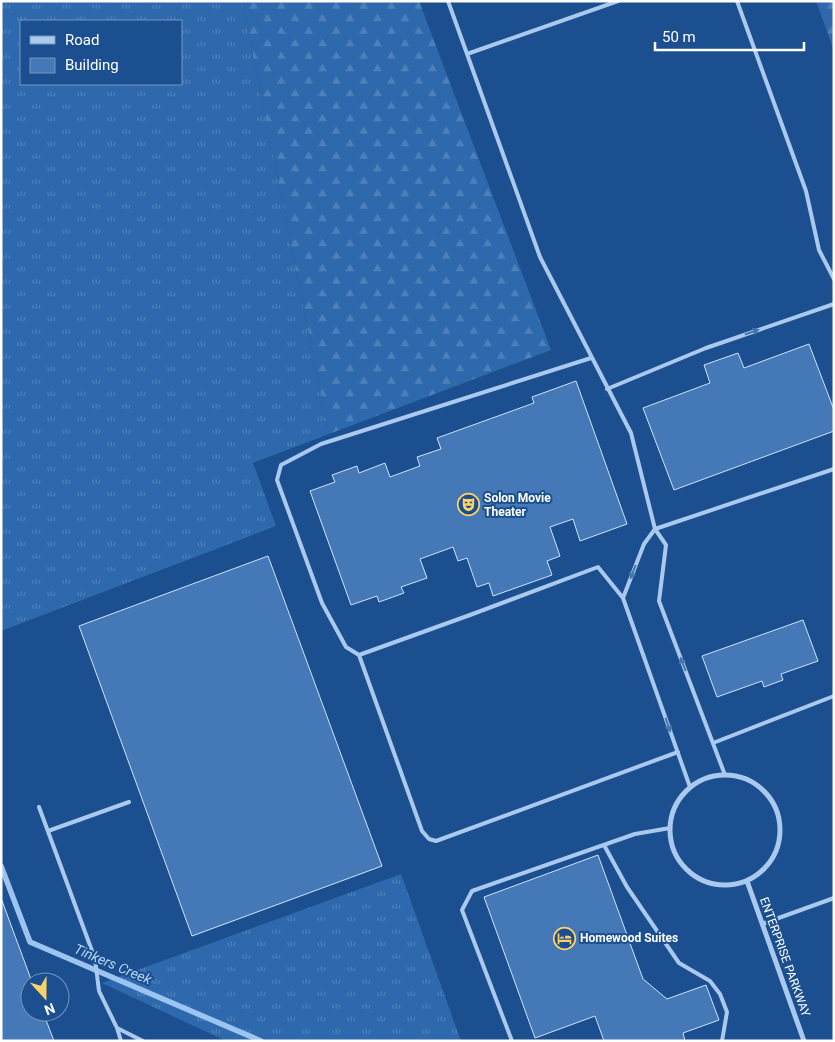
<svg xmlns="http://www.w3.org/2000/svg" width="835" height="1042" viewBox="0 0 835 1042" font-family="Roboto,sans-serif">
  <style>
    .grass { fill: url(#grass-tufts); fill-rule: evenodd }
    .forest { fill: url(#forest-firs) }
    .lines { fill: none; stroke-linecap: round; stroke-linejoin: round }
    .stream { stroke: #9cc4f0; stroke-width: 5.5 }
    .building { fill: #4478b7; stroke: #cfe3fa }
    .service { stroke: #a9c9ee; stroke-width: 4 }
    .minor { stroke: #a9c9ee; stroke-width: 5 }
    .oneway { fill: #4674ac }
    .labels { text-anchor: middle; stroke-width: 4; stroke-linejoin: round; paint-order: stroke }
    .poi-label { font-size: 12px; font-weight: bold; fill: #fff; stroke: #1b4f8f; text-anchor: start }
    .street-label { font-size: 12px; fill: #fff; stroke: #1b4f8f }
    .water-label { font-size: 14px; font-style: italic; fill: #b5d3f5; stroke: #1b4f8f }
  </style>
  <defs>
    <pattern id="grass-tufts" width="24" height="20" patternUnits="userSpaceOnUse" patternTransform="scale(1.25)"><rect width="24" height="20" fill="#2e69ad"/><path d="M3 7l-1-3M5 7V3M7 7l1-3M15 17l-1-3M17 17v-4M19 17l1-3" fill="none" stroke="#4d80b9"/></pattern>
    <pattern id="forest-firs" width="22" height="20" patternUnits="userSpaceOnUse" patternTransform="scale(1.25)"><rect width="22" height="20" fill="#2e69ad"/><path d="M5 1l3.5 6h-7zM16 11l3.5 6h-7z" fill="#4d80b9"/></pattern>
  </defs>
  <rect width="100%" height="100%" fill="#1b4f8f"/>
  <path class="grass" d="M1,1H242L329,434L253,463L276,526L1,631ZM21,21H181V84H21Z
    M401,874L461,1041H226L102,983Z"/>
  <path class="forest" d="M242,1H419L551,350L329,434Z
    M816,1H834V51Z"/>
  <g class="lines">
    <path class="stream" d="M1,866L30,942L261,1041"/>
  </g>
  <path class="building" d="M809,344L834,410V431L674,490L643,408L710,383L704,365L738,353L744,368Z
    M576,381L627,524L580,541L573,519L550,527L560,556L547,561L552,575L493,596L489,583L477,587L467,558L458,561L453,547L420,559L427,578L401,587L404,593L379,602L377,596L351,605L310,491L335,482L332,475L357,466L359,473L385,463L390,477L420,466L417,457L441,449L437,438L534,403L532,397Z
    M268,556L382,866L192,936L79,626Z
    M803,620L818,661L781,674L783,680L764,687L762,681L717,697L702,656Z
    M598,855L643,979L667,999L706,985L719,1020L683,1033L685,1041H604L595,1016L535,1038L484,897Z
    M1,898L32,982H30V1012H43L54,1041H1Z"/>
  <g class="lines">
    <path class="service" d="M448,1L540,257L631,433L655,529L666,545L659,601L725,775
      M737,1L806,191L819,250L834,279
      M467,54L618,1
      M591,358L321,444L281,465L277,480L322,603L346,647L359,655L470,615L598,567L623,598
      M607,389L706,348L834,304
      M359,655L422,831L429,839L436,841L678,752
      M713,743L834,696
      M690,787L623,598L644,544L655,529L834,469
      M39,807L95,959L99,991L117,1028L143,1041
      M48,831L129,802
      M604,845L627,887L679,963L710,981L720,994L727,1012L722,1041
      M762,924L834,898
      M117,1028L121,1041
      M512,1041L462,910L472,891L635,834L670,828"/>
    <path class="minor" d="M670 830a55 55 0 1 1 110 0a55 55 0 1 1-110 0Z
      M747,881L804,1041"/>
  </g>
  <defs><path id="oneway-solid" d="M-6-.8H1V-3.2L6.5 0L1 3.2V.8H-6Z" transform="scale(1.25)"/></defs>
  <g class="oneway">
    <use href="#oneway-solid" transform="translate(752 332) rotate(-19)"/>
    <use href="#oneway-solid" transform="translate(633 572) rotate(111)"/>
    <use href="#oneway-solid" transform="translate(683 664) rotate(-111)"/>
    <use href="#oneway-solid" transform="translate(668 725) rotate(71)"/>
  </g>
  <defs>
    <symbol id="theatre-ring" viewBox="-11 -11 22 22"><circle r="9.5" fill="#1b4f8f" stroke="#ffd166" stroke-width="1.5"/><path d="M-5-5.5Q0-4 5-5.5V0Q5 5 0 6Q-5 5-5 0ZM-3.3-2.5H-1v1.5H-3.3ZM1-2.5H3.3v1.5H1ZM-2.8 1Q0 5.5 2.8 1Z" fill="#ffd166"/></symbol>
    <symbol id="hotel-ring" viewBox="-11 -11 22 22"><circle r="9.5" fill="#1b4f8f" stroke="#ffd166" stroke-width="1.5"/><path d="M-6-4.5h1.5V1H6V5H4.5V3h-9V5H-6ZM-4 0a1.8 1.8 0 1 1 3.6 0ZM.5 0V-2.5h3Q6-2.5 6 0Z" fill="#ffd166"/></symbol>
  </defs>
  <g fill-rule="evenodd">
    <use href="#theatre-ring" x="456" y="492" width="25" height="25"/>
    <use href="#hotel-ring" x="552" y="926" width="25" height="25"/>
  </g>
  <g class="labels">
    <g class="poi-label">
      <text x="484" y="502">Solon Movie<tspan x="484" dy="14">Theater</tspan></text>
      <text x="580" y="942">Homewood Suites</text>
    </g>
    <g class="street-label">
      <text transform="translate(785 957) rotate(70)" y="4">ENTERPRISE PARKWAY</text>
    </g>
    <g class="water-label">
      <text transform="translate(113 964) rotate(23)" y="5">Tinkers Creek</text>
    </g>
  </g>
  <rect width="835" height="1042" fill="none" stroke="#ffffff" stroke-width="5"/>
  <rect x="20" y="20" width="162" height="65" fill="#1b4f8f" stroke="#7695bc"/>
  <rect x="30" y="36" width="25" height="8" fill="#a9c9ee" stroke="#7695bc"/>
  <text x="65" y="45" font-size="15" fill="#ffffff">Road</text>
  <rect x="30" y="58" width="25" height="15" fill="#4478b7" stroke="#7695bc"/>
  <text x="65" y="70" font-size="15" fill="#ffffff">Building</text>
  <g transform="translate(45 997) rotate(159)"><circle r="24" fill="#1b4f8f" stroke="#7695bc"/>
  <path d="M0-4L9 19L0 12L-9 19Z" fill="#ffd166"/>
  <text y="-8" font-size="14" font-weight="bold" text-anchor="middle" fill="#ffffff">N</text>
  </g>
  <path d="M655 42v8h149v-8" fill="none" stroke="#ffffff" stroke-width="2.5"/>
  <text x="662" y="42" font-size="15" fill="#ffffff" stroke="#1b4f8f" stroke-width="4" paint-order="stroke">50 m</text>
</svg>
